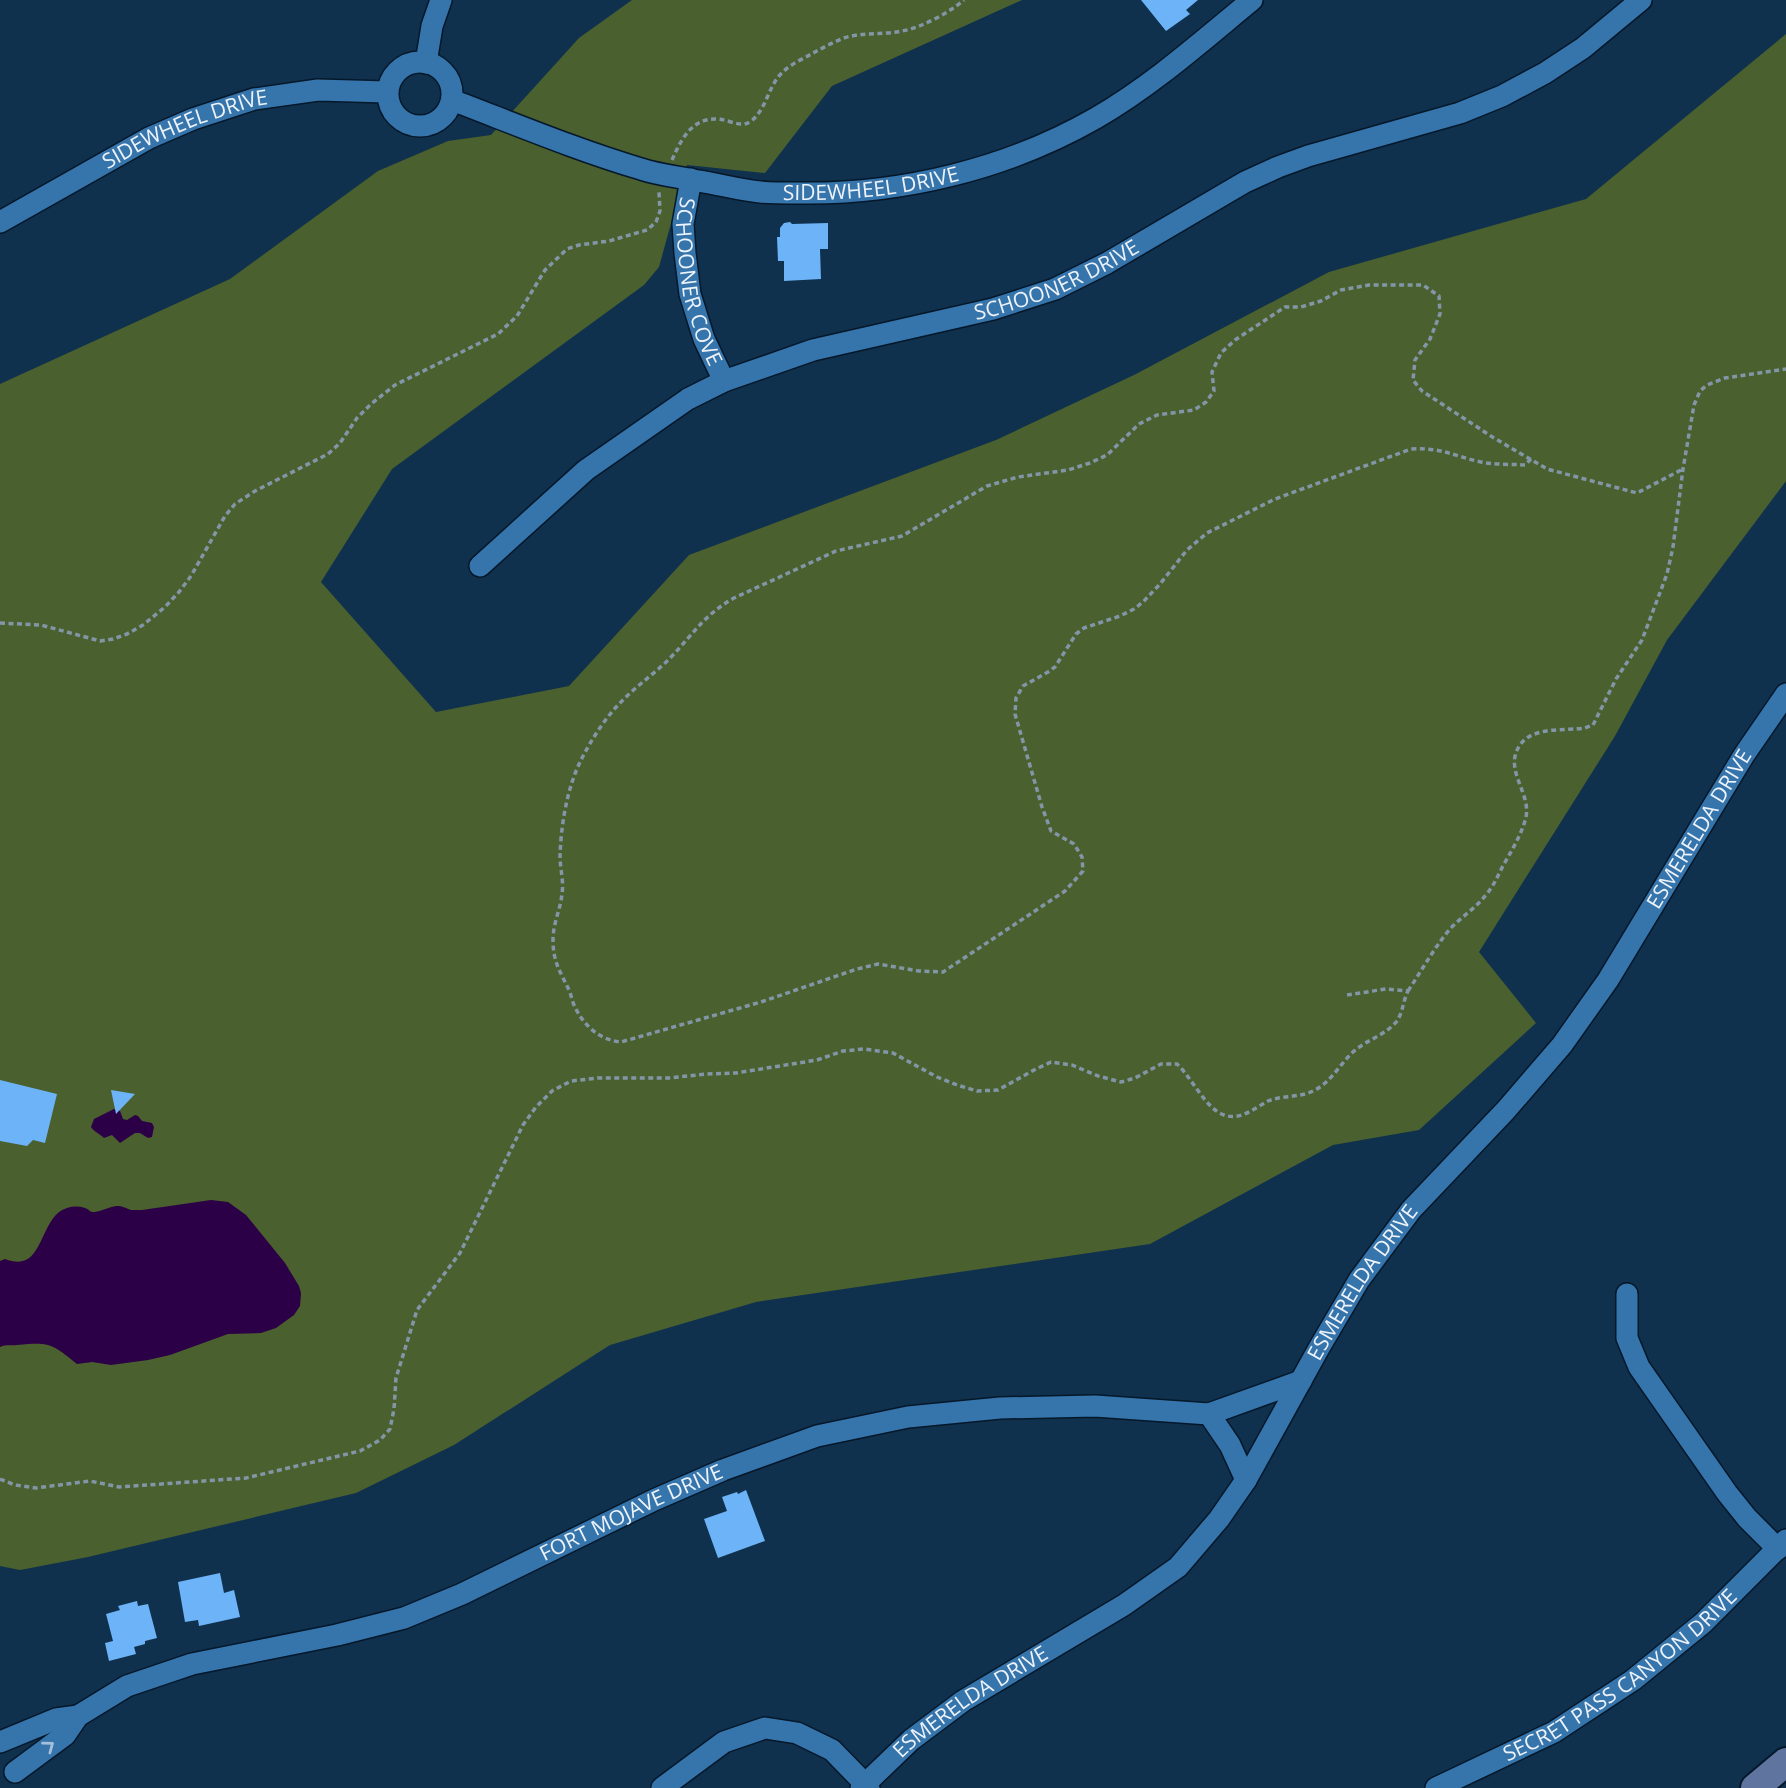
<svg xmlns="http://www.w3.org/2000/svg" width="1786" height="1788" viewBox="0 0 1786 1788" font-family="'Open Sans',sans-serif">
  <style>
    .green { fill: #4a602e }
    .water { fill: #2c0046 }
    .building { fill: #6db3f7 }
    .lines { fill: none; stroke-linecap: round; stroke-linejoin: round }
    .street-casing { stroke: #05182a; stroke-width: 24 }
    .secondary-casing { stroke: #05182a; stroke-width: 32 }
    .path { stroke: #8396a7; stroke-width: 3.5; stroke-dasharray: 5 3.5; stroke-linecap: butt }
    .street { stroke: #3674ac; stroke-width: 21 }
    .secondary { stroke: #6074a0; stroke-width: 28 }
    .oneway { stroke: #a4c0da }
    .labels { text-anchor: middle; stroke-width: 7; stroke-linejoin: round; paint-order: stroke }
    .street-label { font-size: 21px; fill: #edf3f9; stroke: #01182f }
  </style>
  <rect width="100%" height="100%" fill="#10314e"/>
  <path class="green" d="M632,0H1022L832,86L765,173L687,165L659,267L644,285L392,469L321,582L436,712L569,686L689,555L996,440L1134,375L1329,272L1586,199L1786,34V481L1667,640L1615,736L1479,952L1536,1023L1419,1130L1333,1145L1150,1244L756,1302L610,1345L454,1445L356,1493L88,1557L20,1570L0,1566V384L230,279L378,171L448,141L491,135L579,38Z"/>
  <path class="water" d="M114,1109L120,1111L123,1119L127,1120L135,1115L138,1116L142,1121L152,1123L154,1127L152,1137L148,1138L140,1133H135L120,1143L112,1135L104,1138C100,1134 93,1131 91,1127L94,1119Z
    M211,1200L228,1202L246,1215L285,1263L299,1286L301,1293L300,1306L294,1315L276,1328L261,1333L228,1334L170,1355L148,1360L111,1365L92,1362L77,1364C51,1343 50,1342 17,1345C10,1346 7,1344 0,1347V1261L5,1259C41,1273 38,1230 59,1212C66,1207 76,1205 85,1208C91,1210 88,1212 95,1212C102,1211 109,1207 116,1206C123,1206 125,1208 131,1210C132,1210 141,1210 142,1210Z"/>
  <path class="building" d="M1141,0H1198L1186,10L1190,14L1166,31Z
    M790,222L792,224L828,223V249H820L821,279L784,281V261H778L777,237H780V228L784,223Z
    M0,1080L57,1094L45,1143L33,1140L27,1146L0,1141Z
    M111,1090L135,1094L116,1114Z
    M746,1490L765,1541L718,1558L704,1519L727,1511L722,1497L737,1492L738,1494Z
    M220,1573L224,1593L234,1590L240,1617L199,1626L198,1620L185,1622L178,1582Z
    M137,1601L138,1606L148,1604L157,1638L145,1641V1644L134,1647L136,1654L109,1661L105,1643L113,1641L106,1614L120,1610L118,1606Z"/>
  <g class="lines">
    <defs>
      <g id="street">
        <circle cx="420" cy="94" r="32"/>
        <path d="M426,63L432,26L441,0"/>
        <path id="s1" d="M452,100C515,124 577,150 641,169C659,175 679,177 698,181C719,184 739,190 760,192C772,193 785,193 797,193C900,195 1007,169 1096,118C1153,85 1202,41 1252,0"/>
        <path id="s2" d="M691,179L683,224L685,253L690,294L704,339L724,381"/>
        <path id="s3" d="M0,222L149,138L193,119L254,99L318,90L387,92"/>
        <path id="s4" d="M480,566L586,470L688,399L724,381L813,350L993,309L1055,289L1107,263L1245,182L1278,167L1308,156L1460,113L1502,96L1545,73L1583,48L1641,0"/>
        <path d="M1627,1294V1338L1639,1367L1727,1493L1747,1518L1778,1549"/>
        <path d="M1246,1480L1230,1445L1209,1414L1301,1381"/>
        <path d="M0,1742L56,1719L78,1716"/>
        <path id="s5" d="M15,1772L65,1735L78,1716L127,1686L192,1664L337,1635L404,1618L462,1594L654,1500L723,1470L817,1436L908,1417L1000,1408L1095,1406L1209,1414"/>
        <path d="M662,1788L724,1742L765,1728L797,1733L832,1750L869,1788"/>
        <path id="s6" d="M861,1788L911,1740L963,1701L1124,1605L1178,1567L1219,1519L1246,1480L1319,1348L1359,1280L1411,1210L1506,1110L1562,1045L1608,980L1744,755L1786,694"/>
        <path id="s7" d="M1436,1788L1554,1732L1633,1680L1703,1623L1786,1540"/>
      </g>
      <path id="secondary" d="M1755,1788L1786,1762"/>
    </defs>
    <use href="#street" class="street-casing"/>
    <use href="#secondary" class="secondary-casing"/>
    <path class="path" d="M672,160C684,132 698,111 731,122C738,124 745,126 751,121C765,111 768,89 779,76C788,65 803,59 815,52C824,47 834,42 844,38C862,32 883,35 902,31C921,28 950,12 964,0
      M1531,459L1525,465C1511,464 1495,465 1481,462C1454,456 1440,447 1411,449L1275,499L1207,533L1187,550L1160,584L1143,602L1134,609L1120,616L1084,628L1076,634L1055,667L1048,672L1023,686L1016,698L1015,714L1042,807L1051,831L1074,844L1082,857L1083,871L1065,891L943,972L919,971L878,964L857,969L761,1002L621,1042C599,1040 583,1025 574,1005C572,1000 571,995 569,990C560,971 553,962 553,940C553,922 561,909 562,893C564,882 560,868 560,856C561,825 567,787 582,758C593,737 607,715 625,698C640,683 658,671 672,656C695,632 704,615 734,598L836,551L902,536L987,486L1018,477L1068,470L1090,463L1107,455L1139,424L1157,415L1194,410L1206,402L1214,391L1212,372L1221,353L1235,340L1285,307H1301L1321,301L1341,290L1369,285H1423L1439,296L1440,314L1430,339L1415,360L1413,380L1422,391L1494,438L1547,469L1637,493L1683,469
      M0,623L41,625L100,641L113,639L127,634L143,625L165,607L179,592L191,576L225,516L235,504L255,491L328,454L340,443L357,418L371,404L395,385L498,334L517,316L545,270L567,249L579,245L609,241L647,230L656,222L660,211L659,192
      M1408,991C1422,970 1434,948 1450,929C1461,917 1475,909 1485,896C1494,886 1498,875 1504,864C1512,850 1520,837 1525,821C1534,794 1502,771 1520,745C1533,726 1565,731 1585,728L1593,725L1616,679L1642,640L1667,574L1673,547L1683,469L1694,405L1700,391L1707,385L1725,378L1786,369
      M0,1479L15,1485L36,1488L90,1481L119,1487L246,1478L360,1451L380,1440L390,1429L394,1409L396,1378L417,1310L460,1253L523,1125L536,1107L552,1091L571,1081L598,1078H669L707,1074L736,1073L817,1060L843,1051L864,1049L893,1053L937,1077L957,1085L977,1091L998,1090L1034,1070L1051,1062L1072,1065L1098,1076L1121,1082L1135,1078L1161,1064H1177C1192,1078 1206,1109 1224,1115C1240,1121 1255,1108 1268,1101C1283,1095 1301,1098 1315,1090C1331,1082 1340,1064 1353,1052C1366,1040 1386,1035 1397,1021C1403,1012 1403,1001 1408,991L1386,989L1347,995"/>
    <use href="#street" class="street"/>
    <use href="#secondary" class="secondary"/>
  </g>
  <defs><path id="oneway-chevron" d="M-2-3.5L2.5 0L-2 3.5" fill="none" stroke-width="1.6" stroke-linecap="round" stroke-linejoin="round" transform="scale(1.75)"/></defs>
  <use class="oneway" href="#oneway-chevron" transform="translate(49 1746) rotate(-37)"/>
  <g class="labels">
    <g class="street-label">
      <text dy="7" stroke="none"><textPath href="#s3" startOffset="208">SIDEWHEEL DRIVE</textPath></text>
      <text dy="7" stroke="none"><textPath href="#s1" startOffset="434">SIDEWHEEL DRIVE</textPath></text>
      <text dy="7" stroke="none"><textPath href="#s4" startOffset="656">SCHOONER DRIVE</textPath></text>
      <text dy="7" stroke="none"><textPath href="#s2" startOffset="105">SCHOONER COVE</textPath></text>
      <text dy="7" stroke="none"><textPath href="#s6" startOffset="1295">ESMERELDA DRIVE</textPath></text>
      <text dy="7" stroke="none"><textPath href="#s6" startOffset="728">ESMERELDA DRIVE</textPath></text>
      <text dy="7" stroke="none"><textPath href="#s5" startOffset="679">FORT MOJAVE DRIVE</textPath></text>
      <text dy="7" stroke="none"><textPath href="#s7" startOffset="217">SECRET PASS CANYON DRIVE</textPath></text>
      <text dy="7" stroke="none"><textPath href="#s6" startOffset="140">ESMERELDA DRIVE</textPath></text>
    </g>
  </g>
</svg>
